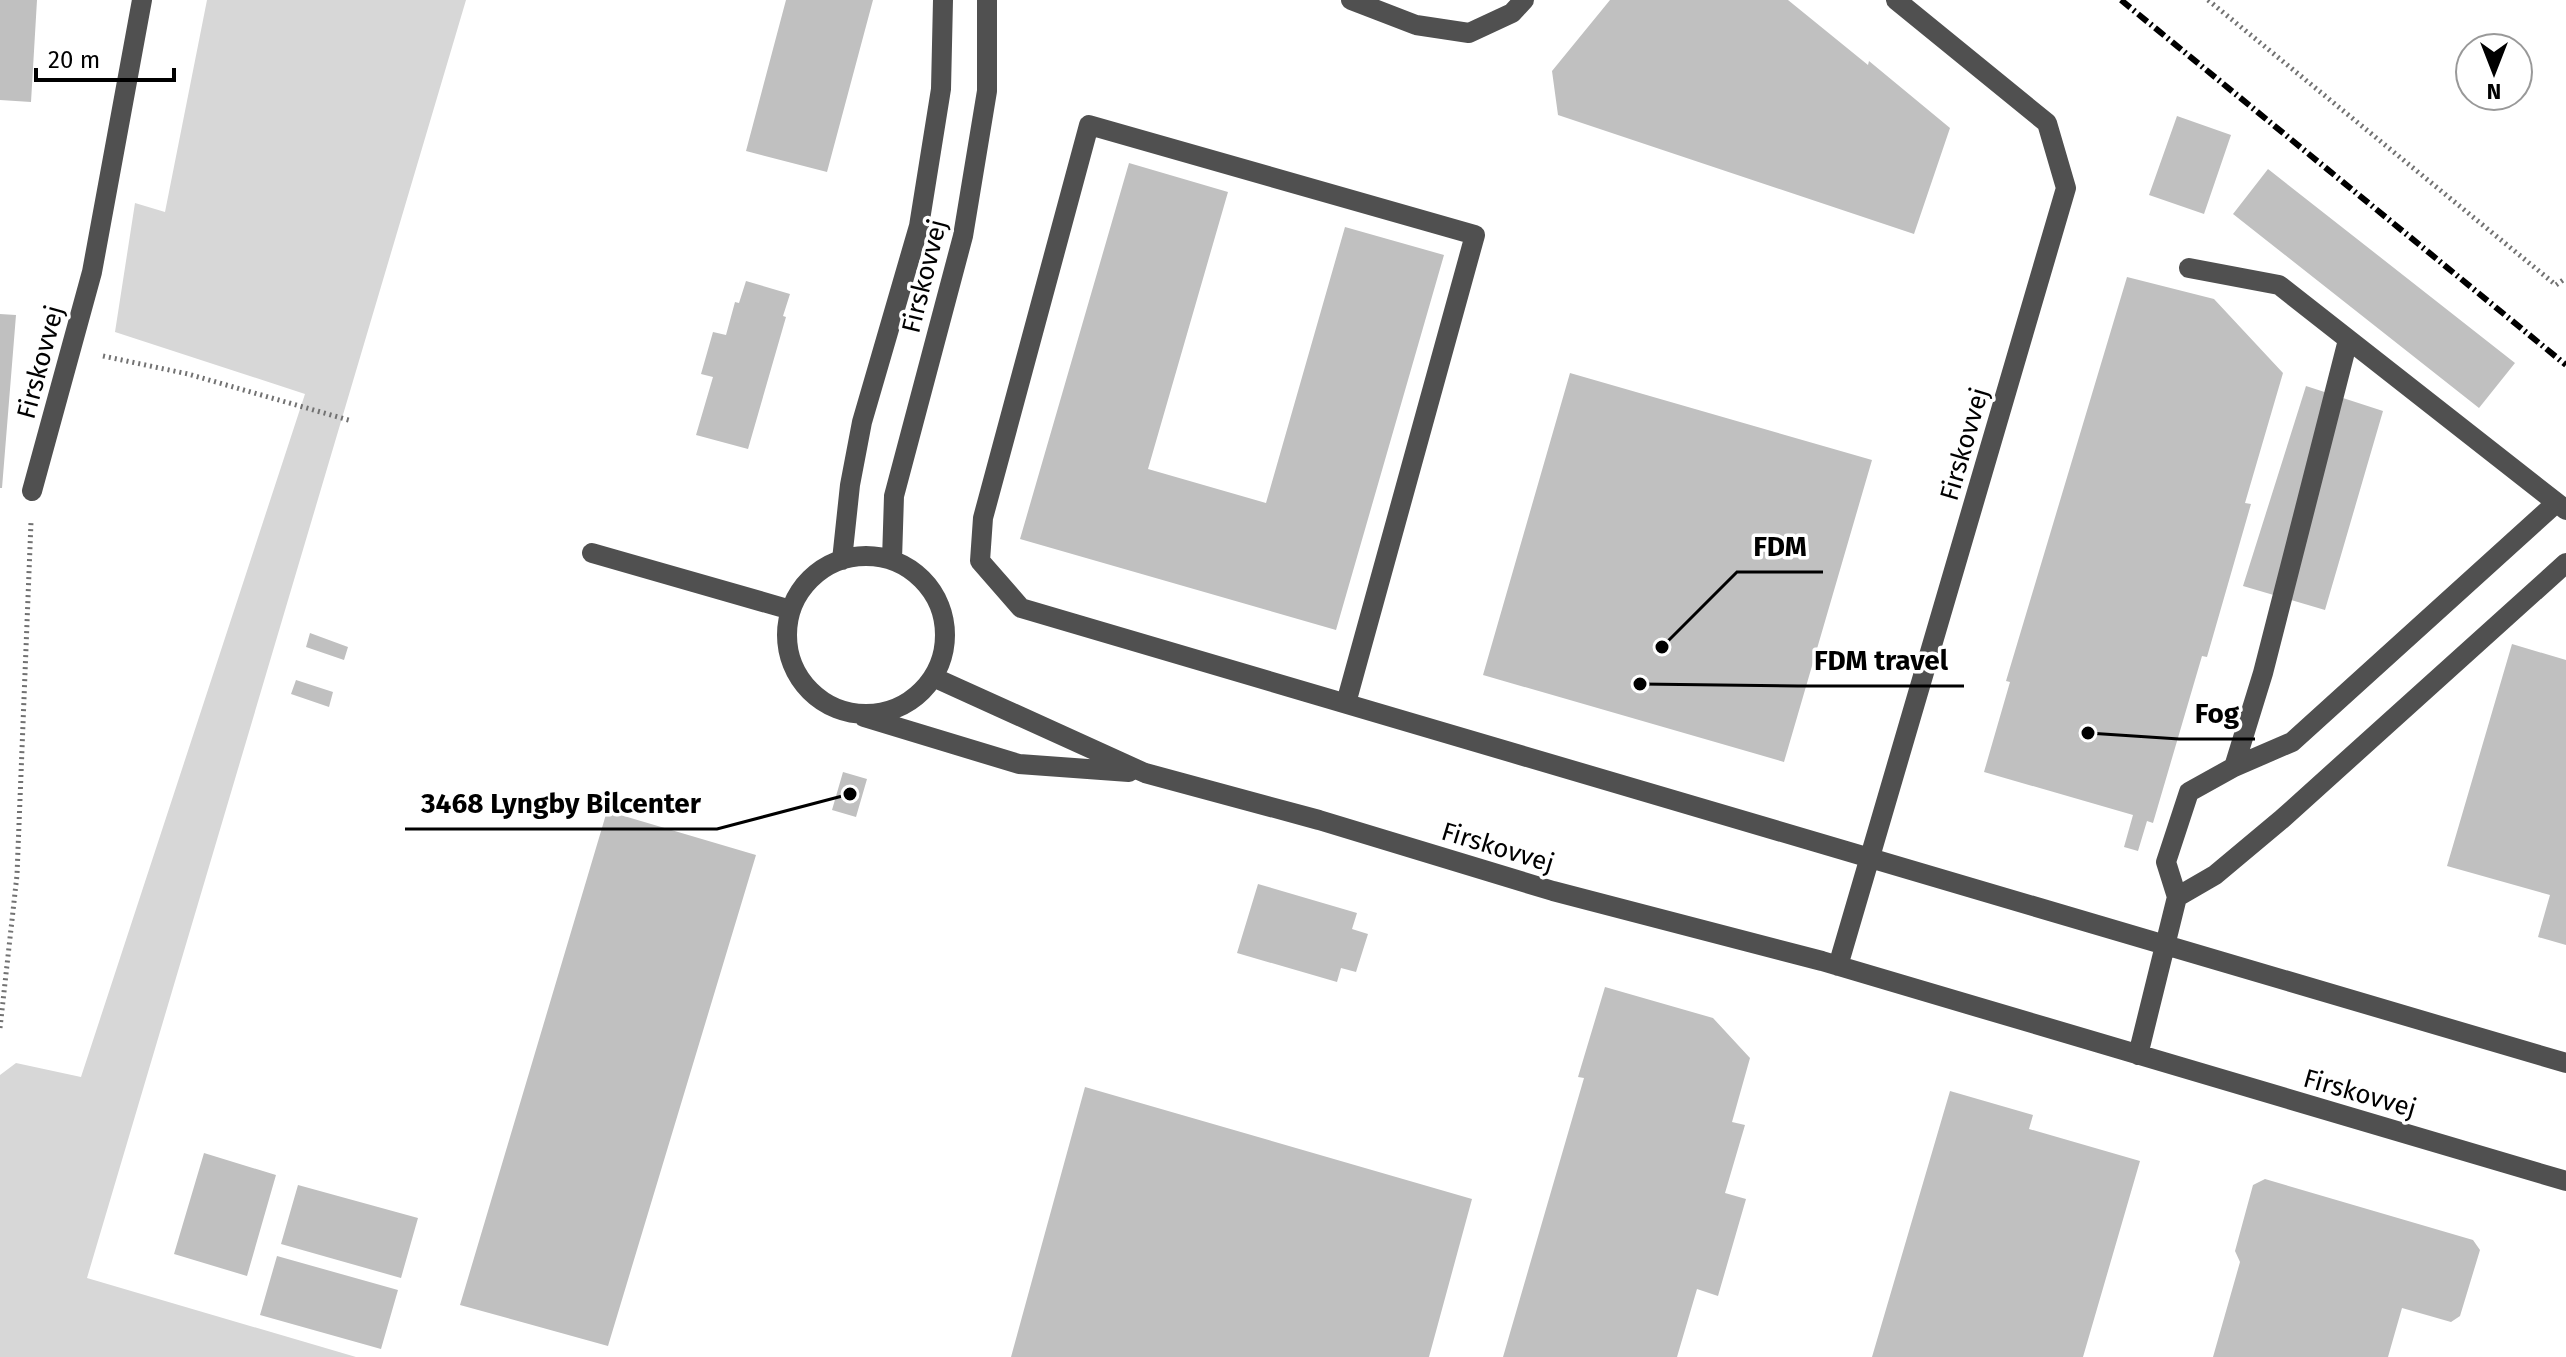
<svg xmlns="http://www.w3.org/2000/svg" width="2566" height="1357" viewBox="0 0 2566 1357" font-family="'Fira Sans',sans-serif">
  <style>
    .green { fill: #d7d7d7 }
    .building { fill: #c0c0c0 }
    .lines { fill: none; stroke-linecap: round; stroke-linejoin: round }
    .path { stroke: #727272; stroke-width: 5; stroke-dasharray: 2 4; stroke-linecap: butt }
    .minor { stroke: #505050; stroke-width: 20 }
    .rail { stroke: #000; stroke-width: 6; stroke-dasharray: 12 4 2 4; stroke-linecap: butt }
    .labels { text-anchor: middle; stroke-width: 7; stroke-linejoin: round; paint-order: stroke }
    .street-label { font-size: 26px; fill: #000; stroke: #fff }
    .leader { fill: none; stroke: #000; stroke-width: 3 }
    .callout-dot { fill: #000; stroke: #fff; stroke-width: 3 }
    .callout-label { font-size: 28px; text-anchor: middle; font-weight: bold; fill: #000; stroke: #fff; stroke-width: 7; stroke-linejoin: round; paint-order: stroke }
  </style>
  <rect width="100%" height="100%" fill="#fff"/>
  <path class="green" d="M207,0H466L87,1278L356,1357H0V1075L16,1063L81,1077L305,394L115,332L135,203L165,212Z"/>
  <path class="building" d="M0,0H37L31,102L0,100Z
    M786,0H873L827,172L746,151Z
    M1610,0H1788L1868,65L1869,61L1950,128L1914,234L1558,115L1552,71Z
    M2177,116L2231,135L2204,214L2149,195Z
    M1129,163L1228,192L1148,469L1266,503L1345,227L1444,255L1336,630L1020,539Z
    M2268,169L2515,363L2479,408L2233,214Z
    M2127,277L2214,299L2283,373L2245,503L2251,504L2207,657L2202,656L2153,823L2147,821L2138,851L2124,847L2133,815L1984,772L2010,682L2006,681Z
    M746,281L790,294L783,316L786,317L748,449L696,435L713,377L701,374L713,332L726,335L735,302L739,303Z
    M0,314L16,315L2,488H0Z
    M1570,373L1872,460L1784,762L1483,675Z
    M2306,386L2383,411L2325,610L2243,586Z
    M310,633L348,647L344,660L306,647Z
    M2512,644L2566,660V945L2538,937L2550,895L2447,866Z
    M296,680L333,692L329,707L291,694Z
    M843,772L867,779L856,817L832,810Z
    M607,811L756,855L608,1346L460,1305Z
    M1258,884L1357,913L1352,929L1368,934L1356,972L1341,968L1337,982L1237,953Z
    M1605,987L1713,1018L1750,1058L1732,1122L1745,1125L1725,1193L1746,1199L1718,1296L1697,1289L1677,1357H1503L1584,1078L1578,1077Z
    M1085,1087L1472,1199L1429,1357H1011Z
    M1950,1091L2033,1115L2029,1129L2140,1161L2083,1357H1872Z
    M204,1153L276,1175L247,1276L174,1254Z
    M2265,1179L2473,1240L2480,1250L2460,1316L2451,1322L2402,1308L2388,1357H2213L2240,1262L2235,1251L2253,1185Z
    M298,1185L418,1218L401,1278L281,1244Z
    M277,1256L398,1290L381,1349L260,1315Z"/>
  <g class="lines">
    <path class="path" d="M2208,0L2556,285L2566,278
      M103,356L188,374L352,421
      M0,1028L17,875L31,522"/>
    <path class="minor" d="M1351,0L1416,25L1469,33L1512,13L1524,0
      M2189,268L2279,285L2566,510
      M32,491L92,272L142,0
      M592,553L791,610
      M787 635a79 79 0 1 1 158 0a79 79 0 1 1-158 0Z
      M842,560L850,485L862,422L919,226L941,89L943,0
      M892,560L894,496L963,236L987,91V0
      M933,677L1145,773L1319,820L1553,891L1822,961L2566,1181
      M1346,703L1475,235L1089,125L983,518L980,561L1021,608L2566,1063
      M864,717L1019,764L1129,772
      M2234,767L2263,673L2348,340
      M2177,897L2166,862L2189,792L2234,767L2292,742L2556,503
      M2177,897L2215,875L2282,819L2566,563
      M1838,966L2066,188L2047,123L1896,0
      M2138,1055L2177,897"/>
    <path class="rail" d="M2121,0L2566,365"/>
  </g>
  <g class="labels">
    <g class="street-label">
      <text transform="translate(924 276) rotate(-76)" y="9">Firskovvej</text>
      <text transform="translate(40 362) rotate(-75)" y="9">Firskovvej</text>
      <text transform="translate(1964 444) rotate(-74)" y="9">Firskovvej</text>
      <text transform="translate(1498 847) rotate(17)" y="9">Firskovvej</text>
      <text transform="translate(2360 1093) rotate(16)" y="9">Firskovvej</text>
    </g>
  </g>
  <path class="leader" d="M1662 647L1737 572H1823M1640 684L1798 686H1964M2088 733L2179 739H2255M850 794L717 829H405"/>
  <g class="callout-dot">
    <circle cx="1662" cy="647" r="8"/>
    <circle cx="1640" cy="684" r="8"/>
    <circle cx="2088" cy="733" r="8"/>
    <circle cx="850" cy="794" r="8"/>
  </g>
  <g class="callout-label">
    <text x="1780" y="556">FDM</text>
    <text x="1881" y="670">FDM travel</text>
    <text x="2217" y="723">Fog</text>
    <text x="561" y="813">3468 Lyngby Bilcenter</text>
  </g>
  <g transform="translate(2494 72) rotate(180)"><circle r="38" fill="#ffffff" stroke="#999999" stroke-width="2"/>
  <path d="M0-6L14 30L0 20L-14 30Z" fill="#000000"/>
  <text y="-12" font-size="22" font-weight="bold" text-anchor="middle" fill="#000000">N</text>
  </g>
  <path d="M36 68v12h138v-12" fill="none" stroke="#000000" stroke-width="4"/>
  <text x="48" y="68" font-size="24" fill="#000000" stroke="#ffffff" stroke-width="6" paint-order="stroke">20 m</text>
</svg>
